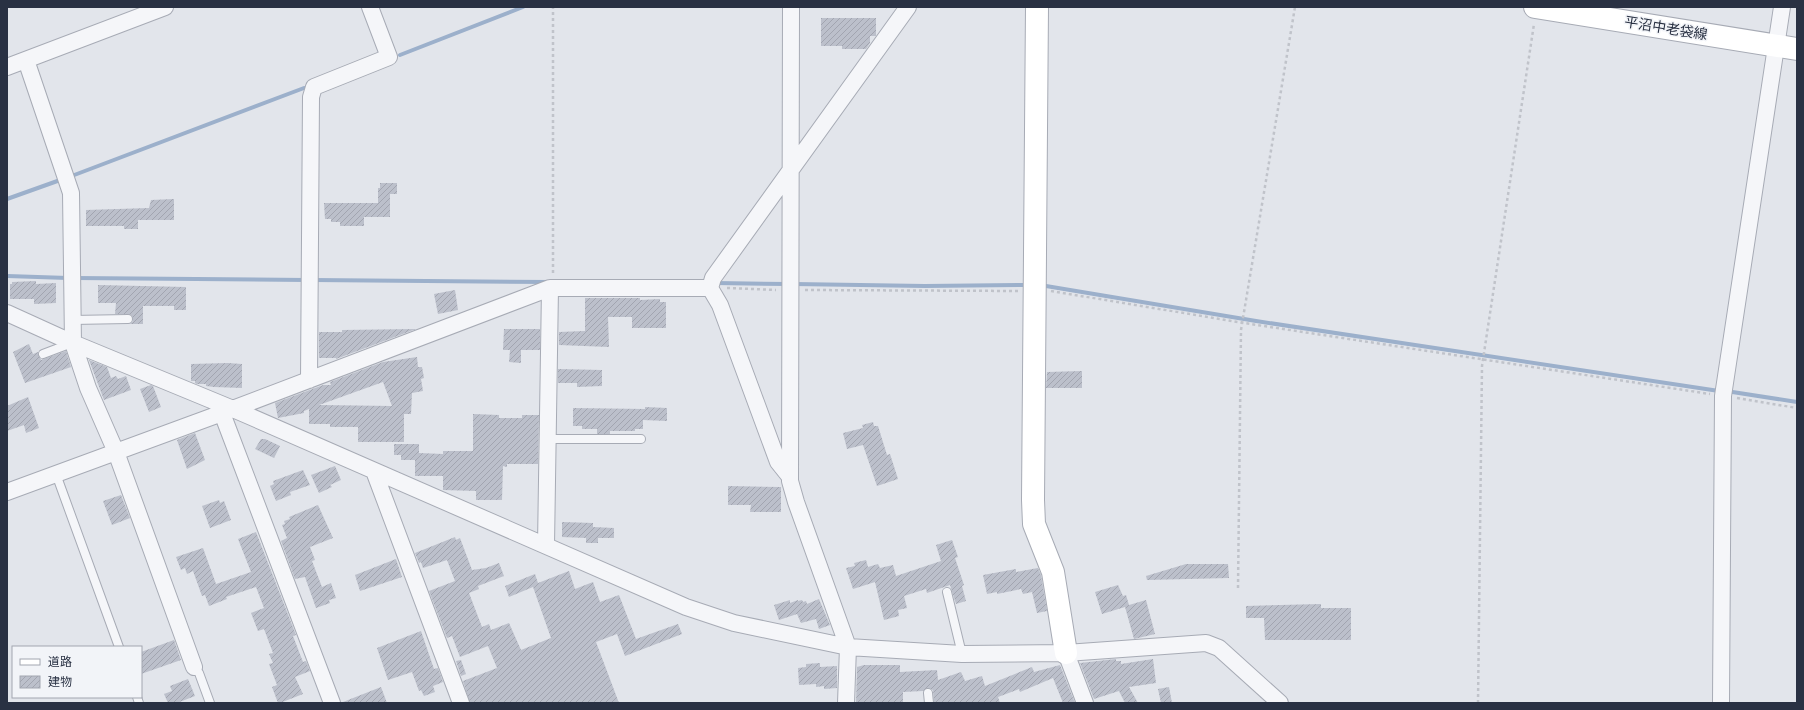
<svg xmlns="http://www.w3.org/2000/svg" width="1804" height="710" viewBox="0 0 1804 710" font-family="Roboto,'Noto Sans JP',sans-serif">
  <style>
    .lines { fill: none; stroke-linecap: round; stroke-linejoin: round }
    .stream { stroke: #9cb0cb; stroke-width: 4 }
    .building { fill: url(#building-hatch); fill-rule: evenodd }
    .lane-casing { stroke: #a7abb5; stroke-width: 10 }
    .street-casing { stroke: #a7abb5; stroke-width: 18 }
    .secondary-casing { stroke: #a7abb5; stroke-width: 24 }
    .path { stroke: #c0c3ca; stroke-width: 2.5; stroke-dasharray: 3 3; stroke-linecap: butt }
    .lane { stroke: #f5f6f9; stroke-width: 8 }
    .street { stroke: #f5f6f9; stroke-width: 16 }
    .secondary { stroke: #fff; stroke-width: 22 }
    .labels { text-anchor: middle; stroke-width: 3; stroke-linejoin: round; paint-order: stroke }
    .street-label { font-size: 14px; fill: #293143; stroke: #f2f4f8 }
  </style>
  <defs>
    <pattern id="building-hatch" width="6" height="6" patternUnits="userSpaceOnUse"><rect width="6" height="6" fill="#bcc0cb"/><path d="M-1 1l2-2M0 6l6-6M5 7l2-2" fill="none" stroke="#a2a5b0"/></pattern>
  </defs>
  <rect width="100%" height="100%" fill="#e2e5eb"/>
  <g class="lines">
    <path class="stream" d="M400,55L523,7
      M69,177L304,88
      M7,199L63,179
      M7,276L68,278
      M75,278L306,280
      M313,280L550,282
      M715,283L788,284
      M794,284L925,286L1028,285
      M1040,285L1256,321L1719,391
      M1726,391L1797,402"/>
  </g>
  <path class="building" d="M821,18H876V36H870V43L866,49H842V46H821Z
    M380,183H397V194H390V217H364V226H340V222H331V219H325L324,203H378V188H380Z
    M174,199V220H138V229H124V226H86V210L149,208L151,200Z
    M36,281V284L56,283V303L34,304V299H10V284H12V282Z
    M98,285L186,287V310H174V306H143V324H130L133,321L132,316L128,314H115L116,303H98Z
    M455,290L458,310L438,314L434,294Z
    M585,298H640V300L660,299V302H666V328H632V317H608L609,347L559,345V332L585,331Z
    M416,329L336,359V358H319V332H342V330Z
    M504,329H540V350H521V363L509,362L510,350H503Z
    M29,344L33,354L38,352L41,360L66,351L71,367L25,383L13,352Z
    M417,357L418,367H422L424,378L421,379L423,391L412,393L411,414H404V442H358V427H330V424H309V409L304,411V413L278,418L275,403L323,385H331L330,382L383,362ZM383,382L392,406L319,405Z
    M89,360L107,367L111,378L116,376L118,379L126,376L131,390L104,400Z
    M228,363L242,364V388L214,387L206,386V384H197L195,383V381H191V364Z
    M558,369L602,370V386L577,387V383H558Z
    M1082,371V388H1046L1047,372Z
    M151,385L153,386L161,407L149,412L140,389Z
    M28,397L39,428L26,433L24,425L7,431V406Z
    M645,407L667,408V421L643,420V429H635V431H610V434H597V429H582V426H573V408L645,409Z
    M473,414L499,415V418H522V415H539L538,464H507V467L503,466L502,500H476V491L443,490V476H415V460H401V455H394V444H419V453L443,454V451H473Z
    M873,422L874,426H878L887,455L890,454L898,479L877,486L863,445L847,449L843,433L863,428L862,425Z
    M195,433L205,460L187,469L177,440Z
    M261,439H265L280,446L274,458L255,449Z
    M335,466L341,480L330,485L332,487L319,493L311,475Z
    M303,470L310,485L290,492L291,495L276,501L270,486L274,484L273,481Z
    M728,486L781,487V512H750L751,505H728Z
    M121,495L130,518L112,525L103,501Z
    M219,500L220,503L224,501L231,520L210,528L202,506Z
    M318,505L333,538L310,547L315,560L312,561L322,587L331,583L336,598L329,600L330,603L316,608L305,577L295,579L281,541L287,538L282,525L285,524L284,521L290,519L289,517Z
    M562,522L593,523V527L614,528V538H598V543H586V538L562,537Z
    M256,532L296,635L293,636L303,662L306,661L310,671L295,677L303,694L280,703H278L272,687L277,685L269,664L273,663L269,654L273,653L264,629L258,631L251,613L264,608L256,587L226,597L227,599L209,606L205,595L202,596L193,571L187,574L185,568L181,570L176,557L203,548L216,584L251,572L238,539Z
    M455,537L456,540L460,538L472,570L486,568L499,563L504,576L478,586L479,589L469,593L482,627L489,624L491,630L509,623L521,650L551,638L533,587L509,597L505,586L535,574L538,583L569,571L575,589L593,582L600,602L619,595L636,639L678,624L682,634L625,656L617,634L596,642L619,703H470L463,681L497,668L488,646L460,657L452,636L447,638L429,591L455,581L447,560L423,568L421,562L419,563L415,553Z
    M952,540L958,557L955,558L964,585L962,586L966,601L956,604L950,585L927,593L926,589L904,596L907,608L898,610L899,616L884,620L875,582L853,589L846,568L855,566L854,563L866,560L868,567L878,564L880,568L893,565L896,576L941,561L936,545Z
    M396,559L402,577L360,591L355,575Z
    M1186,564H1228L1229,578L1147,580L1146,576Z
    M1038,568L1041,575L1047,611L1037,613L1032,592L1023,594L1021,589L997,594V592L987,594L983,575L1016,569V572Z
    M1118,585L1123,596L1126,595L1129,605L1146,600L1155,634L1134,639L1125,607L1102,614L1095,592Z
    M819,599L830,625L819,629L816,619L801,623L797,614L779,620L774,605L790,600V603L798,600V601L802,600L803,602L806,601L807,604Z
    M1321,604V608H1351V640H1265L1264,618H1246V606Z
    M421,631L434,669L438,668L443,682L433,686L435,692L424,696L421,690L419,691L412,672L388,680L377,648Z
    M174,640L181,660L141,674V652Z
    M1116,659V661H1121V664L1153,659L1156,683L1129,687L1138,703H1125L1119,691L1094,699L1080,663Z
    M461,660L466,674L461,676L456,661Z
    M820,663V667L837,666V688L824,689V686L816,687V684L799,685L798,668L806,667V664Z
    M864,665H900V672L937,670L938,680L961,672L965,681L982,676L985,686L1032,667L1034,672L1060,665L1075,703H1063L1053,678L1020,692L1019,689L998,697L1000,703H934L933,690L928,688L923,691L903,692V703H856L857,667Z
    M188,679L195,696L177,703H168L164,694L172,691L170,686Z
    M381,687L387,703H343V702Z
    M1169,687L1172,703H1161L1158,689Z"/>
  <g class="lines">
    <defs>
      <path id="lane" d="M72,320L128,319
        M43,354L72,343
        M547,439H641
        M56,474L119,647
        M947,592L962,654
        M194,667L199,673L210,703
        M928,693L929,703
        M137,697L139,703"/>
      <path id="street" d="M791,7L790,481L796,502L848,647L846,703
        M26,60L71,193L73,343L88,388L116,452L194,667
        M7,67L165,7
        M550,288H710
        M7,313L73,343L233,409L686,607L734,623L848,647L962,654L1066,653L1206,643L1219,648L1280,703
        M309,380L311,97L314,87L389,57L370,7
        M222,413L332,703
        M374,471L461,703
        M790,477L778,462L720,305L710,288L713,278L908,7
        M7,492L222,413L550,288L546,545
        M1066,653L1085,703
        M1721,703L1723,396L1782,7"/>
      <path id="secondary" d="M1037,7L1033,500L1034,524L1053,572L1066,653
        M1535,7L1797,49"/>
    </defs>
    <use href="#lane" class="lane-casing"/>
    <use href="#street" class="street-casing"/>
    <use href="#secondary" class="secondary-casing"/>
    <path class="path" d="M553,273V7
      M727,288L776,290
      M805,290L1018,291
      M1051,291L1244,323L1710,394
      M1737,398L1797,408
      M1238,588L1241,330L1295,7
      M1478,703L1482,366L1534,24"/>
    <use href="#lane" class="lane"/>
    <use href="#street" class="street"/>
    <use href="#secondary" class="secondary"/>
  </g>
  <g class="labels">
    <g class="street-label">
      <text transform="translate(1666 28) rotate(9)" y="5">平沼中老袋線</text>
    </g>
  </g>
  <rect width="1804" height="710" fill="none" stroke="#293143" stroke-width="16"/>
  <rect x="12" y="646" width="130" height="52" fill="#f2f4f8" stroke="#a2a6b0"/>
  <rect x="20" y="659" width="20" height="6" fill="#ffffff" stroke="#a2a6b0"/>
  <text x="48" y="666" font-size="12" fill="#293143">道路</text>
  <rect x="20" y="676" width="20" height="12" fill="url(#building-hatch)" stroke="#a2a6b0"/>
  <text x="48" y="686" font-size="12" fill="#293143">建物</text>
</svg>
